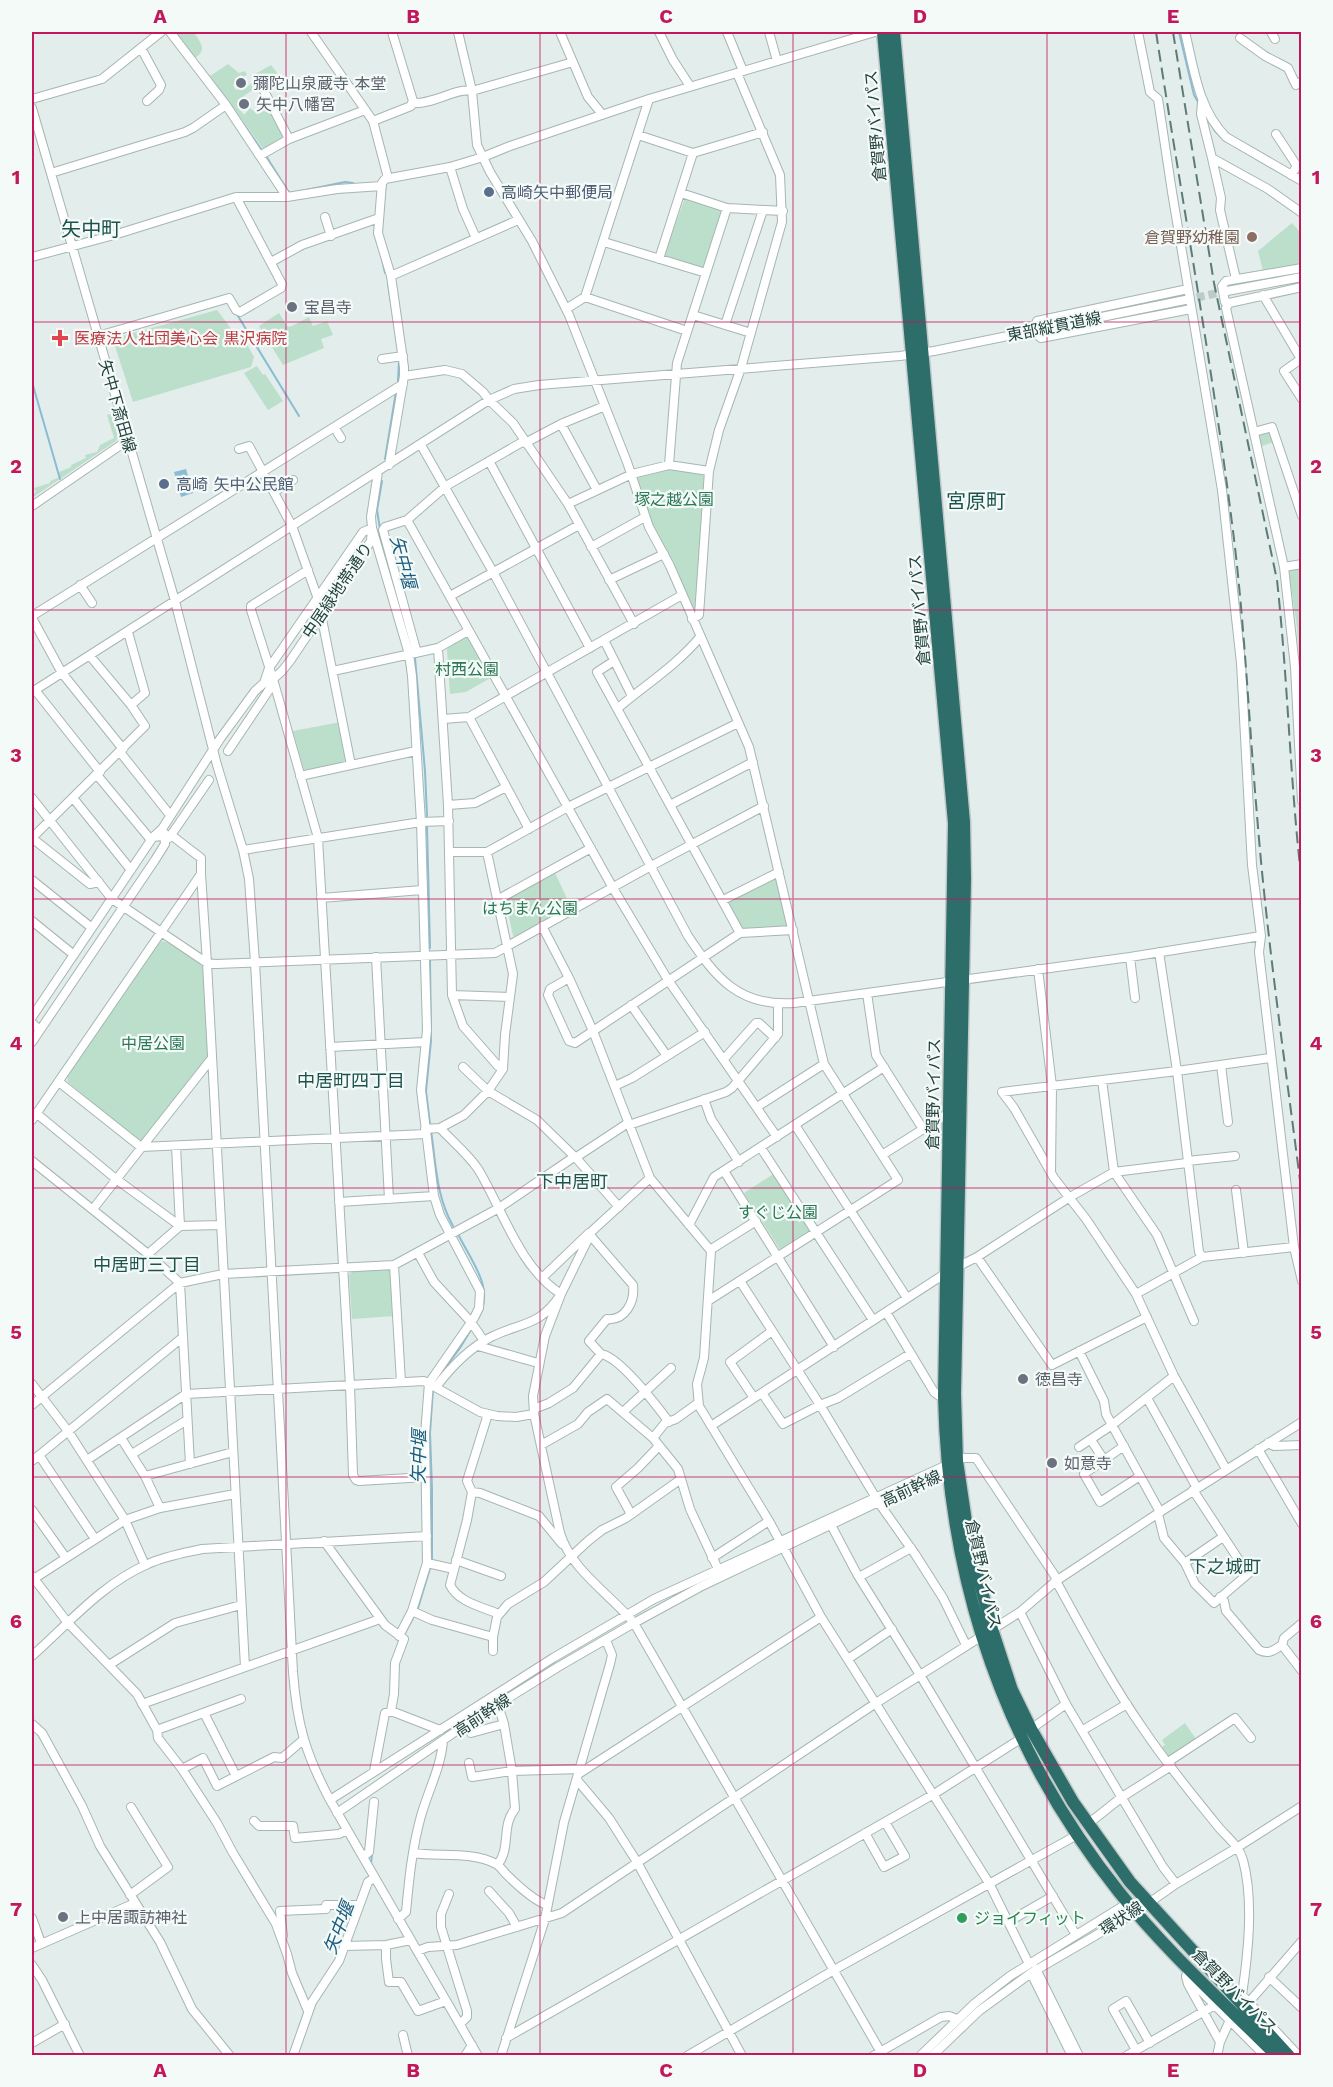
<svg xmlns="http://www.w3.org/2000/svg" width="1333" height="2087" viewBox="0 0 1333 2087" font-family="'Work Sans','Noto Sans JP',sans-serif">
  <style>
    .green { fill: #bcdfcb }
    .water { fill: #8abcd4 }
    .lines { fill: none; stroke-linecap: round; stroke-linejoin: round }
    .stream { stroke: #8abcd4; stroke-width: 2 }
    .minor-tunnel { stroke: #bccac8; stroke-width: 8; stroke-dasharray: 8 4; stroke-linecap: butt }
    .minor-casing { stroke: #a5b6b3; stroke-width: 10 }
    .highway-casing { stroke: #c1cac9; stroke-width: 15 }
    .minor { stroke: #fff; stroke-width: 8 }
    .highway { stroke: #2d6d6a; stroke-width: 12 }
    .rail { stroke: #5d7b78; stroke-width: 2; stroke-dasharray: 12 6; stroke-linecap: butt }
    .grid { fill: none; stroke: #c2185b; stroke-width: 1.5; stroke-opacity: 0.55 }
    .worship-dot { fill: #6b7280; stroke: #f4faf8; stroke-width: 2 }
    .service-dot { fill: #5c6f8a; stroke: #f4faf8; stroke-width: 2 }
    .education-dot { fill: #8d6e63; stroke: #f4faf8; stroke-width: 2 }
    .health-dot { fill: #e0444e; stroke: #f4faf8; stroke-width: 2 }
    .leisure-dot { fill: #2e9e5b; stroke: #f4faf8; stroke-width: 2 }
    .labels { text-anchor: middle; stroke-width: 4.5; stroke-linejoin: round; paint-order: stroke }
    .worship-label { font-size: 16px; fill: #5b616d; stroke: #f4faf8; text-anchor: start }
    .street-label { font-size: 16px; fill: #22403d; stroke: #f4faf8 }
    .service-label { font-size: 16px; fill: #4e5e75; stroke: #f4faf8; text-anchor: start }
    .education-label { font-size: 16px; fill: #785e54; stroke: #f4faf8; text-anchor: end }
    .health-label { font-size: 16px; fill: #be3a42; stroke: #f4faf8; text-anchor: start }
    .park-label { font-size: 16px; fill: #2b7855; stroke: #f4faf8 }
    .leisure-label { font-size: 16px; fill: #27864d; stroke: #f4faf8; text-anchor: start }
    .water-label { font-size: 18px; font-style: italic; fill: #1a5d7e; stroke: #f4faf8 }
    .neighbourhood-label { font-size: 18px; fill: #1d534e; stroke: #f4faf8 }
    .quarter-label { font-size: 20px; fill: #1d534e; stroke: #f4faf8 }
    .neatline { fill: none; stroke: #c2185b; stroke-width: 2 }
    .grid-label { font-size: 20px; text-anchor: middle; font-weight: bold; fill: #c2185b }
  </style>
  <rect width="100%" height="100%" fill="#e3edeb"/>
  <path class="green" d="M174,32H194C200,43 208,49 195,58Z
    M228,64L239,73L245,71L247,75L243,77L241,75L235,79L237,82L233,85L236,90L240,87L243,90L257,79L255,74L271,65L277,73L238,100L237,106L244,115L250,108L255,112V110L268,102L287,139L264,150L210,76Z
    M685,198L721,209L723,212L705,268L702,269L666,258L664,255Z
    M1292,223L1301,233V264L1263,271L1258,251Z
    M217,310L232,330H239L254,357L251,367L133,402L115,346L119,337Z
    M279,313L287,326L290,327L309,317L313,326L327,321L333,335L321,339L324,348L283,365L259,326Z
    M257,366L263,375L265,374L283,401L268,410L244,373Z
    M111,414L118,437L116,441L32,498V494L36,492L34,488L50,483V481L60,477L59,472L71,467V465L86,458L85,455L97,452L100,445L114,438L107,415Z
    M1269,431L1272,433L1274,442L1259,447L1257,437L1259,434Z
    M670,468L703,474L704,475L696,611L692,612L678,575L651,522L636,479L637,475Z
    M1301,567V691L1297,628L1289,572L1291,569Z
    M469,636L492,677L466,692L450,694L447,650L448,647Z
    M341,722L348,759L346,763L308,771L304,770L293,731Z
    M779,872L793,930L740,933L723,900Z
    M555,873L571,907L517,936H513L506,903L508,898Z
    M160,941C172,941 198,960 205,970L209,1056L140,1143L68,1082L67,1076Z
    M775,1173L812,1230L781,1251L744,1193Z
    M389,1270L393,1273L395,1316L352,1319L349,1275L353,1271Z
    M1185,1723L1196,1739L1170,1758L1162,1747L1165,1745L1162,1740Z"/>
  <path class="water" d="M186,469L193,493L181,497L174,472Z"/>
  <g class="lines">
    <path class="stream" d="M1179,32L1194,95L1198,102
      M203,69L223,95
      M1208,120L1215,131L1225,141
      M242,122L261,149
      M266,156L288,191L291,193L345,182L353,183
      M381,255L385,273
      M388,283L392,309
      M238,316L299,416
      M398,381L399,360
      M32,382L60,479
      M385,459L396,392
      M380,529L377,510L382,481
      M415,658L425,771L427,816
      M427,827L430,948
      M430,1124L426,1091L431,1041L430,960
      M431,1131C436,1164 436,1196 453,1226
      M459,1236C473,1264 496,1290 477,1320
      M437,1379L460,1348L472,1328
      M432,1560V1489L430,1433L433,1389
      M418,1608L431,1565
      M405,1633L413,1618
      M371,1865L372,1853"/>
    <path class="minor-tunnel" d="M1185,300L1227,291"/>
    <defs>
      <path id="minor" d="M170,32L226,105L287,197
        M311,32L373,121L388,178
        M458,32L472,91L477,145L490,172L532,241L569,315L627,462L649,527L670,566L749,747L824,1064L898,1180L708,1301
        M560,32L588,97L602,114
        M659,32L673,60L690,86
        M727,32L743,71
        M769,32L777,61
        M1138,32L1150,92L1158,99L1172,192L1222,490L1241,663L1252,865L1261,936L1259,952L1294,1247L1302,1281
        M1185,32C1194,68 1198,109 1226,137L1302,181
        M1271,32L1275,39
        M1240,38L1265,56L1288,68L1296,85L1302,81
        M141,48L161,85L159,90L147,101
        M262,87L289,139
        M32,99L102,79L161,32
        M1202,102L1201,114L1212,158L1268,189L1302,213
        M412,103C433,105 457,87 472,91L573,62
        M32,108L175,601L217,765L243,850L249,879L255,962L293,1672C297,1724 305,1753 330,1800L478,2056
        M373,121L411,106L413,101L392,32
        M1276,134L1297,166L1291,175
        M638,135L693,153L763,132
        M261,155L289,139L365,110
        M1212,158L1221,198L1220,210L1236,279
        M450,167L463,209L476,238
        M51,173L185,132L193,128L226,105
        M681,193L727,208L783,211
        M325,217L331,236
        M604,242L706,273
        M32,257L114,235L236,197H287L337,189L382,186
        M659,259L693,153
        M271,262L302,245L379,218
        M1302,268L1226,281L1222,286L1225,302L1229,303L1302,287
        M391,276L518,220
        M1188,289L1037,321L1033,331L1041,338L1191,309
        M1227,291L1302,277
        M1263,295L1301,359L1284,371L1302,399
        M585,297L687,331
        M1229,303L1226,308L1284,567L1295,667L1302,801
        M566,309L585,297L649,99
        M693,315L751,333
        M725,325L763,210
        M98,336L229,298L236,310L240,312L281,288L282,284L236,197
        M382,359L403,356
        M404,376L445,370L462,374L483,392L489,400L513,423L568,504L634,624
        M561,424L597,490
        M334,427L341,438
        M1254,432L1272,427L1302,516
        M525,443L561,424L605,406
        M421,445L493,572L688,936C716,978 739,1007 794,1003L1130,957L1261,936
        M239,449L249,446L292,526L318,599L351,765
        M489,461L590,648
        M389,465L404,376V367L391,276L378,233L382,183L385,179L450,167L483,157L510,146L649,99L875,32
        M669,465L677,363L727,208
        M378,472L371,517L372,528L409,654L412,676L421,822L427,1030L421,1090L434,1196L440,1215L480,1291L479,1308L474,1318L429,1383L425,1434L427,1563L412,1611L399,1636
        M274,492L293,480
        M568,504L632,474L669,465L709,471
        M32,506L128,440
        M407,520L446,486L524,441
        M591,547L645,517
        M1284,567L1302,564
        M308,570L254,604L251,606V610L273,679L318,838L350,1385L353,1475L356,1480L359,1481L426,1477
        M609,580L664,554
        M80,585L92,603
        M450,596L579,525
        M32,616L403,384
        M32,618L62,673L123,749
        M692,619L699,615L709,471L719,430L741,368L782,222L780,175L737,73
        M128,632L145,693L131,705
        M604,640L632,696
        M438,648L448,805L452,995L463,1026L498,1066L503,1069
        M417,653L383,530L385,527L407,520L613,888L668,980L777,1137
        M614,661L597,672L740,933L793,930
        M333,671L438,648L468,631
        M35,690L100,772
        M32,692L489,400L514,389L539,385L900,356L934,351L1185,300
        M618,708C645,685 677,665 700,637
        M469,717L529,829
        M443,719L469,717L682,595
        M228,751L269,690L273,679
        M120,752L170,815
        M97,775L151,840
        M300,776L416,751
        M32,798L112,899L207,963L216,964L495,953L651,866L764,806
        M73,798L131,870
        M448,805L475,803L506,787
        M670,805L753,762
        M153,837L171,835L201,858V874L207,963L245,1667
        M32,838L145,726L131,705L90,656
        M32,838L90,884L99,882
        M169,838L209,780
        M243,850L421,822L449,821
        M449,852H487L568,807L738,723
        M32,880L92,928
        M321,898L422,890
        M497,900L591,848
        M723,900L779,872
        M32,921L74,955
        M542,926L569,978L593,1031L650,1178L711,1251L704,1358L697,1384L699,1406L769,1521L821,1617L989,1883L1029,1964
        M1159,952L1177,1071L1002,1092L1014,1108L1054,1178L1086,1219L1136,1294L1174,1376L1226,1469
        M376,957L389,1199
        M1130,957L1135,998
        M1038,969L1052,1086L1051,1172
        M569,978L550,989L548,995L569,1041L575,1043L740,933
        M867,993L876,1055L923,1129
        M452,995L510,997
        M631,1005L667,1056
        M32,1017L153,837L162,829L220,739L255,691L264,683L273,679L282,671L290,661L371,541L372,528L363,532L269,668L264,683
        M32,1023L40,1030
        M32,1042L155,860L165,844L164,833
        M330,1047L425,1042
        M724,1059L756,1023H759L775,1038
        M1221,1065L1228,1122
        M463,1067L488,1091L537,1120L577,1159L619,1207
        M1102,1080L1114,1172L1157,1235L1194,1321
        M59,1082L141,1147L426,1134
        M615,1086L632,1078L705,1032
        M704,1099L711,1119L739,1162
        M757,1107L824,1064
        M36,1113L116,1179L180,1226L221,1225
        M32,1120L201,874
        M629,1125L726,1092L732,1088L778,1034V1004
        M795,1125L907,1298
        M425,1129L440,1128L464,1115L488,1091L503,1069L505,1035L513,974L487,852
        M761,1148L873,1320
        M882,1155L944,1116L950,1117
        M575,1158L628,1123
        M32,1161L148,1254L180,1283L190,1464
        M1187,1161L1235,1156
        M724,1171L834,1347
        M650,1178L592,1231L561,1294L545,1336L533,1396L534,1414L560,1533C571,1570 610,1594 634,1623L883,2056
        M1236,1190L1244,1253
        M339,1202L434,1196
        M93,1209L212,1058
        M689,1225L714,1177L884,1067
        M590,1235L633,1285C635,1302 625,1321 607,1319L589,1341L601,1354
        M710,1250L756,1221
        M418,1253L434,1282L471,1322L484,1341
        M148,1254L180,1226L176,1146
        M977,1257L1070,1197L1114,1172L1187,1163
        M1202,1257L1199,1252L1177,1071L1270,1058
        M394,1265L401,1382
        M957,1267L977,1257L1052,1365L1147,1317
        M542,1278L589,1233
        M740,1281L820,1405L838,1398L910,1354
        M1136,1294L1202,1257L1294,1247
        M886,1312L934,1392L938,1395L944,1396
        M478,1346L538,1363
        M1079,1351L1104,1401L1106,1414L1112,1425L1160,1512
        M32,1384L68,1431L125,1520L145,1565
        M436,1387C451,1367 468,1349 491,1337C521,1322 540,1327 561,1294C519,1267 503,1210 478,1169C468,1154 453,1142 440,1128
        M762,1393L783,1424L820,1405L879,1503L915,1554L943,1598L966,1645
        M754,1398L730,1362L772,1331
        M1147,1398L1197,1488
        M32,1405L180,1283L223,1274L394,1265L499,1208L574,1157
        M534,1409L549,1403L573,1388L601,1354C620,1357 657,1406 669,1422
        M623,1412L671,1368
        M488,1414L467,1481L472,1492L480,1493L539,1516L562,1544
        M711,1426L946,1273
        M121,1438L145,1476L160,1508
        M653,1438L665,1423L676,1419L698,1403
        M1091,1440L1104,1460
        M1268,1443L1274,1446L1302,1445
        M541,1445L578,1424L588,1412L607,1399L653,1438L678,1469L690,1509L718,1569
        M1124,1446L1084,1474L1100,1502L1140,1476
        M1079,1447L1112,1425L1174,1376
        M1258,1449L1302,1524
        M132,1454L187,1420
        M39,1455L95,1539
        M87,1460L186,1394L424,1381L480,1412L497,1416L516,1417L534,1414
        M32,1461L183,1337
        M145,1476L233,1452
        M472,1492L467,1520L450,1585C458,1602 482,1607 499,1614
        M32,1510L66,1558
        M631,1514L616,1487L638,1468L658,1447
        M1158,1514L1164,1538L1185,1563L1195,1584L1214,1603L1248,1574L1193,1490
        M831,1525L857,1574L920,1675L1076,1935
        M324,1541L385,1625L404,1639L395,1663L394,1694L391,1711
        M712,1558L769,1521
        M456,1560L501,1576
        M427,1563L454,1569
        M1185,1563L1223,1537
        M32,1576L68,1623L137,1694L157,1730L241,1699
        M859,1577L911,1548
        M32,1580L125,1520L160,1508L235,1494
        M1220,1597L1224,1601L1226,1611L1259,1650C1269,1655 1274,1650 1282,1645
        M412,1611L432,1620L493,1637
        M1020,1612L1066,1704L1163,1867L1176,1884
        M1302,1623L1284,1638L1282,1645L1302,1671
        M493,1651V1637L497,1617L508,1604L544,1582L588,1541L602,1530L626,1518L681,1479
        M32,1656C68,1624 103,1583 148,1564C165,1556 184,1553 202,1549L427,1536
        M848,1659L892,1629
        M109,1665L175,1623L241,1605
        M142,1704L380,1619
        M498,1705L504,1724
        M204,1713L236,1776
        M32,1724L42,1733L82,1806L100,1846L160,1942L192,2009L230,2056
        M1031,1729L1066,1704
        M157,1730L158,1738L182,1769L217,1823L233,1853L276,1924L287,1954L292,1973L308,2011
        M1083,1730L1127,1704
        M471,1733L504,1724L512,1771L515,1809C501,1825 511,1848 498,1864
        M1168,1762L1235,1718L1251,1738
        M469,1763L472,1777L512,1771L581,1769
        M182,1769L203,1758L217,1786L274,1757L282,1758L303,1740
        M374,1771L385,1713L391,1711L440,1730
        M580,1773L821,1617
        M577,1780L609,1818L637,1862L742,2056
        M330,1800L553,1658L654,1599L936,1470L963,1458H976L1055,1576L1056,1581C1084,1632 1111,1683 1144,1730C1166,1763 1191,1793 1216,1824C1225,1836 1239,1845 1243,1860C1254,1901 1248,1954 1242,1995L1299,2056
        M337,1813L465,1725L558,1667L634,1623L700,1587L950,1468
        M254,1821L259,1826H293L295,1838L339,1834L347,1830
        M1088,1824L1122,1797L1171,1766
        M865,1833L884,1867L905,1856L885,1822
        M413,1853C439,1857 472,1851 496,1864C500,1866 503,1871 506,1874C517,1885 533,1900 547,1905
        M363,1857L369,1852L374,1802
        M489,1891L509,1913L517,1927
        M449,1894L441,1914V1927L467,2011V2017L460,2024
        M130,1895L168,1867L131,1807
        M32,1918L41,1943
        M398,1919L406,1912C409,1880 412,1848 421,1816C428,1791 441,1767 443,1741
        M1008,1922L1053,1896
        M283,1936L280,1911L326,1909V1905H359
        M386,1945V1959L389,1982H401L418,2011L446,2001
        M344,1946L386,1945L411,1940
        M32,1948L135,1903
        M417,1951L428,1947L457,1945L562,1913L876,1703L1020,1612L1056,1581L1160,1512L1302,1422
        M32,1965L42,1980L80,2056
        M1036,1969L1079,2056
        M1189,1970L1186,1976L1265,2056
        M1031,1973L1072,2056
        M1186,1977L1188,1984L1220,2042
        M1269,1977L1302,2008
        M1249,2002L1302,1941
        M403,2035L408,2056
        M506,2038L934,1794L1022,1738
        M32,2043L65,2024
        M1136,2050L1113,2009L1126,2001L1150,2043
        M293,2056L312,2002L339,1961L368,1882L374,1878
        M465,2056L472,2045
        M501,2056L545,1919L564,1822L610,1664L612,1655L606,1640
        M687,2056L834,1970L1077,1835
        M873,2056L941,2017L949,2016L957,2019
        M920,2056L974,2004L1010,1976L1128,1903L1148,1902
        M932,2056L979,2011L1031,1973L1136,1912L1176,1884L1238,1847L1302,1806
        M1126,2056L1215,2005
        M1217,2056L1220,2042L1230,2020"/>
      <path id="highway" d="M883,32L954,823L944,1396C948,1580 1003,1747 1119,1892C1166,1951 1223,2002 1277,2056
        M894,32L964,822L965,879L955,1394L957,1461L969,1542L992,1629L1012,1690L1031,1729L1073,1802L1130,1882L1289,2056"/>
    </defs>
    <use href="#minor" class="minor-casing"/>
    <use href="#highway" class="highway-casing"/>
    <use href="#minor" class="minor"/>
    <use href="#highway" class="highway"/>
    <path class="rail" d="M1156,32C1182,201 1213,369 1234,539C1245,631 1249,723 1257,815C1267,942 1286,1069 1302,1196
      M1173,32L1214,283L1277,580C1288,681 1290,783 1302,884"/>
  </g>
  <path class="grid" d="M286,32V2056M540,32V2056M793,32V2056M1047,32V2056M32,322H1302M32,610H1302M32,899H1302M32,1188H1302M32,1477H1302M32,1765H1302"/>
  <g class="worship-dot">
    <circle cx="241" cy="83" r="6"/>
    <circle cx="244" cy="104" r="6"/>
    <circle cx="292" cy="307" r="6"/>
    <circle cx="1023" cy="1379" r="6"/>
    <circle cx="1052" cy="1463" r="6"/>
    <circle cx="63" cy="1917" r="6"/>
  </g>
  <g class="service-dot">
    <circle cx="489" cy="192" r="6"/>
    <circle cx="164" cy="484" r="6"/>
  </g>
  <circle class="education-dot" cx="1252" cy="237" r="6"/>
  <path class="health-dot" d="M57 329h6v6h6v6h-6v6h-6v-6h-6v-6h6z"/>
  <circle class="leisure-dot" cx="962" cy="1918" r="6"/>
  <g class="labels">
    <g class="worship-label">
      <text x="253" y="89">彌陀山泉蔵寺 本堂</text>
      <text x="256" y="110">矢中八幡宮</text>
      <text x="304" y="313">宝昌寺</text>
      <text x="1035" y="1385">徳昌寺</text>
      <text x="1064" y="1469">如意寺</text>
      <text x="75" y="1923">上中居諏訪神社</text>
    </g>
    <g class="street-label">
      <text transform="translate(875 126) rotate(-95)" y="6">倉賀野バイパス</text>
      <text transform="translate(1054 326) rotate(-11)" y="6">東部縦貫道線</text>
      <text transform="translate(118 406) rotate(74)" y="6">矢中下斎田線</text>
      <text transform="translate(337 590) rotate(-56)" y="6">中居緑地帯通り</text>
      <text transform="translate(919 610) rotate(-95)" y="6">倉賀野バイパス</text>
      <text transform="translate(933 1094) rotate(-89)" y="6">倉賀野バイパス</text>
      <text transform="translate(911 1488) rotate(-25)" y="6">高前幹線</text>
      <text transform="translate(984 1574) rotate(77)" y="6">倉賀野バイパス</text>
      <text transform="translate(482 1715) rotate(-33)" y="6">高前幹線</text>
      <text transform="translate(1121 1918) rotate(-33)" y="6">環状線</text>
      <text transform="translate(1235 1991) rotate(45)" y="6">倉賀野バイパス</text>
    </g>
    <g class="service-label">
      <text x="501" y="198">高崎矢中郵便局</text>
      <text x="176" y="490">高崎 矢中公民館</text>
    </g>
    <g class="education-label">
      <text x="1240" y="243">倉賀野幼稚園</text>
    </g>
    <g class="health-label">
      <text x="74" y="344">医療法人社団美心会 黒沢病院</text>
    </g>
    <g class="park-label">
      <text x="674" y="505">塚之越公園</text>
      <text x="467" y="675">村西公園</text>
      <text x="530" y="914">はちまん公園</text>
      <text x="153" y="1049">中居公園</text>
      <text x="778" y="1218">すぐじ公園</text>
    </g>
    <g class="leisure-label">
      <text x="974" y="1924">ジョイフィット</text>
    </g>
    <g class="water-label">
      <text transform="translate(403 562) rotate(75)" y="6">矢中堰</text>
      <text transform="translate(419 1457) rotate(-89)" y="6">矢中堰</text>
      <text transform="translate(339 1928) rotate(-69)" y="6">矢中堰</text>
    </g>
    <g class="neighbourhood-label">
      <text x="351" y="1087">中居町四丁目</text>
      <text x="572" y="1188">下中居町</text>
      <text x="147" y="1271">中居町三丁目</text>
      <text x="1225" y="1573">下之城町</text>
    </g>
    <g class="quarter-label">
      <text x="91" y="236">矢中町</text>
      <text x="976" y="508">宮原町</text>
    </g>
  </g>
  <rect width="1333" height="2087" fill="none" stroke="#f4faf8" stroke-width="66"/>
  <rect x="33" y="33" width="1267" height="2021" class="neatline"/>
  <g class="grid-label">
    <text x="160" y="23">A</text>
    <text x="413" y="23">B</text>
    <text x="666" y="23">C</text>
    <text x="920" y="23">D</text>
    <text x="1173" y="23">E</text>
    <text x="16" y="184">1</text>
    <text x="1316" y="184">1</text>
    <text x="16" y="473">2</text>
    <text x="1316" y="473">2</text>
    <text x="16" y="762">3</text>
    <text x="1316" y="762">3</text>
    <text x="16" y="1050">4</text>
    <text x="1316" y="1050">4</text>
    <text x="16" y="1339">5</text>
    <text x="1316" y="1339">5</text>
    <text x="16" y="1628">6</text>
    <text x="1316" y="1628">6</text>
    <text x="16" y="1916">7</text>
    <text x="1316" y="1916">7</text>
    <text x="160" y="2077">A</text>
    <text x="413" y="2077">B</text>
    <text x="666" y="2077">C</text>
    <text x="920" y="2077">D</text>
    <text x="1173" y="2077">E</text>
  </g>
</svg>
